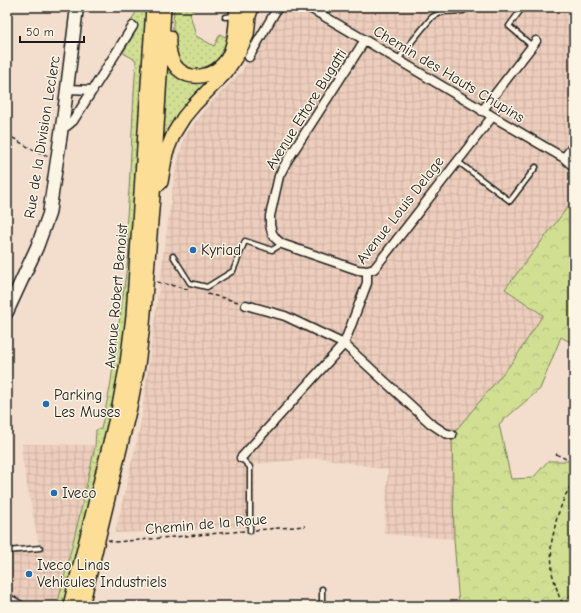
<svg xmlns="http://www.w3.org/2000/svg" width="581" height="613" viewBox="0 0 581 613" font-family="'Comic Neue',sans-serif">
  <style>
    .industrial { fill: url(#industrial-grid) }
    .grass { fill: url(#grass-dots); stroke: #767e58 }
    .forest { fill: url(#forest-crowns); stroke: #767e58 }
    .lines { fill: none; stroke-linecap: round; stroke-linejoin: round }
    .lane-casing { stroke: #1c1c1c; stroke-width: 7 }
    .street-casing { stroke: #1c1c1c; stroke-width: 11 }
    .secondary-casing { stroke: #1c1c1c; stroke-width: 15 }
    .primary-casing { stroke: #1c1c1c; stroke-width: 16 }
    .path { stroke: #1c1c1c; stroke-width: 1.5; stroke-dasharray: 4 3; stroke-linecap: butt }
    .lane { stroke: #fcf5e5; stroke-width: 4 }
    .street { stroke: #fcf5e5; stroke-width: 8 }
    .secondary { stroke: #fcf5e5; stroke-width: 12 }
    .primary { stroke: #fcde96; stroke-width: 13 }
    .poi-dot { fill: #1f6fb2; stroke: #fcf5e5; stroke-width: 1.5 }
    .labels { text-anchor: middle; stroke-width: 3; stroke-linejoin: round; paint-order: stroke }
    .street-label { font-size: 15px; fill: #1c1c1c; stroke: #fcf5e5 }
    .poi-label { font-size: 15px; fill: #1c1c1c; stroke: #fcf5e5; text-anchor: start }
  </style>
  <defs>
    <pattern id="industrial-grid" width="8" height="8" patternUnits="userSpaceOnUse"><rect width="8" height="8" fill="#edcebc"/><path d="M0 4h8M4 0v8" fill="none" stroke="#cbb0a1"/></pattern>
    <pattern id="grass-dots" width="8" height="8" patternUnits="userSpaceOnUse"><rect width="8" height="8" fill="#d1df93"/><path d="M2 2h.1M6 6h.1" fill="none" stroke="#b3bf7e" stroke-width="1.8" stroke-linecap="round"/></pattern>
    <pattern id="forest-crowns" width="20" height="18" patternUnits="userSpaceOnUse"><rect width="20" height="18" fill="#d1df93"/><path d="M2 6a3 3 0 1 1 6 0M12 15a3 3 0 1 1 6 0" fill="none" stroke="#b3bf7e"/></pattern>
  </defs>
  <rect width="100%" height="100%" fill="#f3decd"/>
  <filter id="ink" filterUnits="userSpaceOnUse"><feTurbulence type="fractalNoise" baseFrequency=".025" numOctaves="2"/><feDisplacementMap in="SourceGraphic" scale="8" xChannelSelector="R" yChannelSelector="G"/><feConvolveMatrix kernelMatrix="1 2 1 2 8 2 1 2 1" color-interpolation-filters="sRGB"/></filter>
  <g filter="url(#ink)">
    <path class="industrial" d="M278,7H574V199L505,289L543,315L514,360L452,435L454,539L384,534L388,470L322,458L255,464L254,527L115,533L140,427L174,177L184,137L205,109L242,71L249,57Z
      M22,444L95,445L80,514L57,606H29L7,593V553L40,551L22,458Z"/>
    <path class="grass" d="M139,7H147L143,59L136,202L130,297L116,395L65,606H57L80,514L95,447L96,430L101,429L110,388L128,259C129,249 130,240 126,230C131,174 132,117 136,60L123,53L137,29L129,24Z
      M174,7H194L190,14L196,36L214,46L220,34L225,37L228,31L229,21L234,22L231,41L218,65L194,72L178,62L172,42Z
      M245,32L161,147L167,65L168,60L205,79Z"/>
    <path class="forest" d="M574,199V344L561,337L540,389L499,424L511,479L533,478L548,461H574V589L568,599L560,606H459L454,539L452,435L514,360L543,315L505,289Z"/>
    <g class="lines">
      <defs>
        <path id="lane" d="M523,7L509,26L532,46
          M225,17L235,16
          M398,60L405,50L432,17L443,12L463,11L469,7
          M457,161L510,201L536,167
          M173,256L190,283L207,287L233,271L245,241L272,250L282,244
          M241,458L250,467V531
          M7,551L40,548
          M322,589V606"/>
        <path id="street" d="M308,7C394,56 478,109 564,158L574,167
          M365,40L287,161L279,176L270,216V225L272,233L276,239L282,244L358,270L367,271
          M249,57L278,7
          M67,89L93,90
          M482,111L536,41
          M62,126H67L73,121L133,26
          M564,158L574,145
          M246,305L285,316L344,344L430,423L445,433L452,435
          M241,458L344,344L367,283V271L374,269L492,117
          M7,598L21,606"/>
        <path id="secondary" d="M7,312L37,247L49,214L64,113L77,7"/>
        <path id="primary" d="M169,37C168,47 170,61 178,69C192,82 213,76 224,63C235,51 237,22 236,7
          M159,184L161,182L166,153L174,133L184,117L194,105L226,72L239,52L247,35L249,16L252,7
          M70,606L119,406L127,363L133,316L153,7
          M82,606L130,407L138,365L143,325L153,196L164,7"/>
      </defs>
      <use href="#lane" class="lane-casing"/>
      <use href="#street" class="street-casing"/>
      <use href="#secondary" class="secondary-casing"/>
      <use href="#primary" class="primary-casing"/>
      <path class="path" d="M7,134C20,143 33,150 48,156
        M157,282L188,289
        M207,294L224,298L238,302
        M556,454L570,461L574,471L573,482L565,496L557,517L551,545L552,573L559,596L564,606
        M255,530L305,526
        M108,540L115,542L244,531"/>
      <use href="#lane" class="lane"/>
      <use href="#street" class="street"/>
      <use href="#secondary" class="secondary"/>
      <use href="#primary" class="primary"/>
    </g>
  </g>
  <g class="poi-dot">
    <circle cx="193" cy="250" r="4"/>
    <circle cx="46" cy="404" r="4"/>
    <circle cx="54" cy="493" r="4"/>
    <circle cx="29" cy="574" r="4"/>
  </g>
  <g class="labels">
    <g class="street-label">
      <text transform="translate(449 74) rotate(31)" y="5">Chemin des Hauts Chupins</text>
      <text transform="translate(306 109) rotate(-58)" y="5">Avenue Ettore Bugatti</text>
      <text transform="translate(42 137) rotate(-81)" y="5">Rue de la Division Leclerc</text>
      <text transform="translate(400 210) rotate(-52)" y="5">Avenue Louis Delage</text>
      <text transform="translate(116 296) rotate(-85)" y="5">Avenue Robert Benoist</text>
      <text transform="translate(206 524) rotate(-5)" y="5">Chemin de la Roue</text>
    </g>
    <g class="poi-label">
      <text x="201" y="255">Kyriad</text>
      <text x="54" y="400">Parking<tspan x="54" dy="17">Les Muses</tspan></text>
      <text x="62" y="498">Iveco</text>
      <text x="37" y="570">Iveco Linas<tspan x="37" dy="17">Vehicules Industriels</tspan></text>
    </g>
  </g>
  <rect width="581" height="613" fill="none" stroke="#fcf5e5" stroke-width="24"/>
  <rect x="12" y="12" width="557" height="589" fill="none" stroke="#1c1c1c" stroke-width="1.5" filter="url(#ink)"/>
  <path d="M20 36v6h64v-6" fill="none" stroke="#1c1c1c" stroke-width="2"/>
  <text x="26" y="36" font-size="12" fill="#1c1c1c" stroke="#fcf5e5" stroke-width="3" paint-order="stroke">50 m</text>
</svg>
